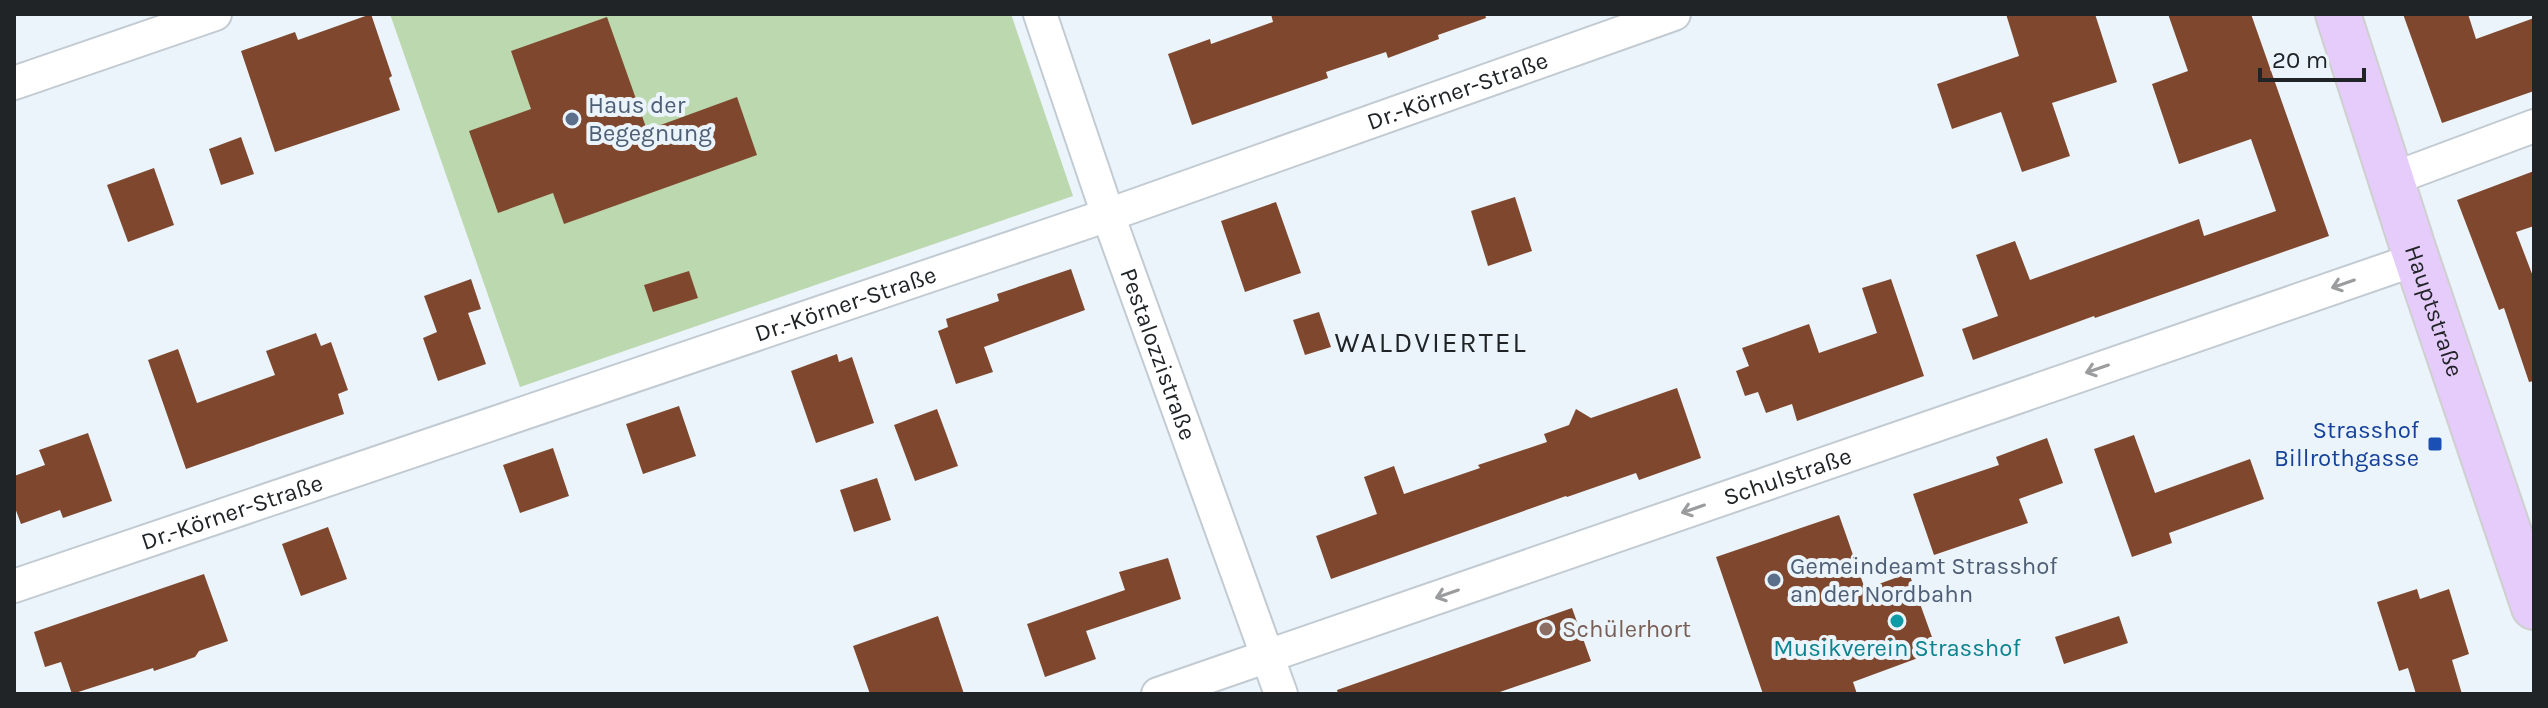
<svg xmlns="http://www.w3.org/2000/svg" width="2548" height="708" viewBox="0 0 2548 708" font-family="Karla,sans-serif">
  <style>
    .green { fill: #bcd8ae }
    .building { fill: #7f482e }
    .lines { fill: none; stroke-linecap: round; stroke-linejoin: round }
    .street-casing { stroke: #c2cbd2; stroke-width: 36 }
    .primary-casing { stroke: #cecfcf; stroke-width: 48 }
    .street { stroke: #fff; stroke-width: 32 }
    .primary { stroke: #e6ccfb; stroke-width: 44 }
    .oneway { stroke: #9b9c9e }
    .service-dot { fill: #5c6f8a; stroke: #ebf4fb; stroke-width: 3 }
    .transit-dot { fill: #1a4fb4; stroke: #ebf4fb; stroke-width: 3 }
    .culture-dot { fill: #0f9aa8; stroke: #ebf4fb; stroke-width: 3 }
    .education-dot { fill: #8d6e63; stroke: #ebf4fb; stroke-width: 3 }
    .labels { text-anchor: middle; stroke-width: 8; stroke-linejoin: round; paint-order: stroke }
    .street-label { font-size: 24px; fill: #212427; stroke: #ebf4fb }
    .service-label { font-size: 24px; fill: #4e5e75; stroke: #ebf4fb; text-anchor: start }
    .transit-label { font-size: 24px; fill: #164399; stroke: #ebf4fb; text-anchor: end }
    .education-label { font-size: 24px; fill: #785e54; stroke: #ebf4fb; text-anchor: start }
    .culture-label { font-size: 24px; fill: #0d838f; stroke: #ebf4fb }
    .quarter-label { font-size: 28px; letter-spacing: 2px; fill: #212427; stroke: #ebf4fb }
  </style>
  <rect width="100%" height="100%" fill="#ebf4fb"/>
  <path class="green" d="M390,14H1011L1073,196L520,387Z"/>
  <path class="building" d="M371,14L392,76L389,78L400,110L275,152L241,51L295,32L298,40Z
    M1271,14H1485L1486,18L1438,35L1439,39L1388,58L1386,52L1326,72L1328,78L1192,125L1168,54L1210,39L1211,44L1273,22Z
    M2006,14H2095L2117,82L2052,103L2070,156L2022,172L2001,112L1952,129L1937,84L2019,56Z
    M2168,14H2251L2329,236L2095,318L2094,316L1973,360L1962,329L1998,316L1976,255L2015,241L2030,280L2199,219L2204,236L2276,211L2251,139L2179,164L2152,84L2188,71Z
    M2403,14H2468L2476,39L2534,18V91L2442,123Z
    M607,17L647,130L737,97L757,155L564,224L553,193L498,213L469,131L531,109L511,51Z
    M241,137L254,174L221,185L209,149Z
    M154,168L174,225L128,242L107,185Z
    M2534,171V226L2516,232L2534,279V381L2529,382L2504,308L2499,310L2457,200Z
    M1515,197L1532,251L1488,266L1471,211Z
    M1276,202L1301,273L1245,292L1221,221Z
    M1071,269L1085,310L984,347L993,372L956,384L938,331L948,327L946,319L999,301L997,294Z
    M689,271L698,298L653,312L644,285Z
    M471,279L481,309L468,313L486,364L438,381L423,338L437,332L424,296Z
    M1891,279L1924,376L1797,421L1792,404L1766,413L1758,392L1745,396L1736,371L1749,366L1742,348L1809,324L1819,353L1877,333L1862,288Z
    M1319,312L1331,347L1305,355L1293,320Z
    M316,333L321,346L331,342L348,390L338,394L344,414L186,469L148,360L178,349L197,403L275,375L266,351Z
    M837,354L839,362L852,357L874,423L816,443L791,371Z
    M1677,388L1701,458L1639,480L1636,473L1567,497L1566,496L1331,579L1316,536L1377,514L1364,477L1394,466L1404,494L1480,468L1478,465L1547,442L1544,434L1569,425L1576,409L1591,418Z
    M679,406L696,456L643,474L626,424Z
    M937,409L958,466L915,481L894,425Z
    M88,433L112,501L63,518L60,510L21,524L14,505V476L45,465L39,450Z
    M2134,435L2155,493L2250,459L2264,499L2169,533L2172,543L2132,557L2094,449Z
    M2047,438L2063,483L2019,499L2028,523L1934,555L1913,494L1999,465L1996,457Z
    M553,448L569,496L520,513L503,465Z
    M877,478L891,520L854,532L840,490Z
    M1839,515L1865,589L1909,573L1937,651L1853,682L1857,694H1763L1716,557Z
    M328,527L347,579L301,596L282,544Z
    M1168,558L1181,599L1086,631L1096,659L1045,677L1027,624L1125,590L1119,572Z
    M204,574L228,641L199,651L195,657L154,671L153,668L72,694L61,662L45,667L34,632Z
    M2417,589L2420,599L2449,589L2469,654L2452,660L2462,694H2416L2408,668L2399,671L2377,602Z
    M1572,608L1591,661L1494,694H1338L1337,690Z
    M938,616L964,694H870L853,646Z
    M2119,616L2128,643L2064,664L2055,637Z"/>
  <g class="lines">
    <defs>
      <g id="street">
        <path id="s1" d="M1040,14L1108,215L1281,694"/>
        <path d="M14,83L215,14"/>
        <path d="M2392,179L2534,126"/>
        <path id="s2" d="M14,586L1108,215L1674,14"/>
        <path id="s3" d="M1158,694L2417,259"/>
      </g>
      <g id="primary">
        <path id="s4" d="M2338,14L2414,251L2534,607"/>
      </g>
    </defs>
    <use href="#street" class="street-casing"/>
    <use href="#primary" class="primary-casing"/>
    <use href="#street" class="street"/>
    <use href="#primary" class="primary"/>
  </g>
  <defs><path id="oneway-shaft" d="M-6 0H5M1.5-3L5.5 0L1.5 3" fill="none" stroke-width="1.6" stroke-linecap="round" stroke-linejoin="round" transform="scale(2)"/></defs>
  <g class="oneway">
    <use href="#oneway-shaft" transform="translate(2343 284) rotate(161)"/>
    <use href="#oneway-shaft" transform="translate(2097 369) rotate(161)"/>
    <use href="#oneway-shaft" transform="translate(1693 509) rotate(161)"/>
    <use href="#oneway-shaft" transform="translate(1447 594) rotate(161)"/>
  </g>
  <g class="service-dot">
    <circle cx="572" cy="119" r="8"/>
    <circle cx="1774" cy="580" r="8"/>
  </g>
  <rect class="transit-dot" x="2427" y="436" width="16" height="16" rx="4"/>
  <circle class="culture-dot" cx="1897" cy="621" r="8"/>
  <circle class="education-dot" cx="1546" cy="629" r="8"/>
  <g class="labels">
    <g class="street-label">
      <text dy="8" stroke="none"><textPath href="#s2" startOffset="1526">Dr.-Körner-Straße</textPath></text>
      <text dy="8" stroke="none"><textPath href="#s2" startOffset="878">Dr.-Körner-Straße</textPath></text>
      <text dy="8" stroke="none"><textPath href="#s4" startOffset="312">Hauptstraße</textPath></text>
      <text dy="8" stroke="none"><textPath href="#s1" startOffset="360">Pestalozzistraße</textPath></text>
      <text dy="8" stroke="none"><textPath href="#s3" startOffset="666">Schulstraße</textPath></text>
      <text dy="8" stroke="none"><textPath href="#s2" startOffset="230">Dr.-Körner-Straße</textPath></text>
    </g>
    <g class="service-label">
      <text x="588" y="113">Haus der<tspan x="588" dy="28">Begegnung</tspan></text>
      <text x="1790" y="574">Gemeindeamt Strasshof<tspan x="1790" dy="28">an der Nordbahn</tspan></text>
    </g>
    <g class="transit-label">
      <text x="2419" y="438">Strasshof<tspan x="2419" dy="28">Billrothgasse</tspan></text>
    </g>
    <g class="education-label">
      <text x="1562" y="637">Schülerhort</text>
    </g>
    <g class="culture-label">
      <text x="1897" y="656">Musikverein Strasshof</text>
    </g>
    <g class="quarter-label">
      <text x="1431" y="352">WALDVIERTEL</text>
    </g>
  </g>
  <rect width="2548" height="708" fill="none" stroke="#212427" stroke-width="32"/>
  <path d="M2260 68v12h104v-12" fill="none" stroke="#212427" stroke-width="4"/>
  <text x="2272" y="68" font-size="24" fill="#212427" stroke="#ebf4fb" stroke-width="6" paint-order="stroke">20 m</text>
</svg>
